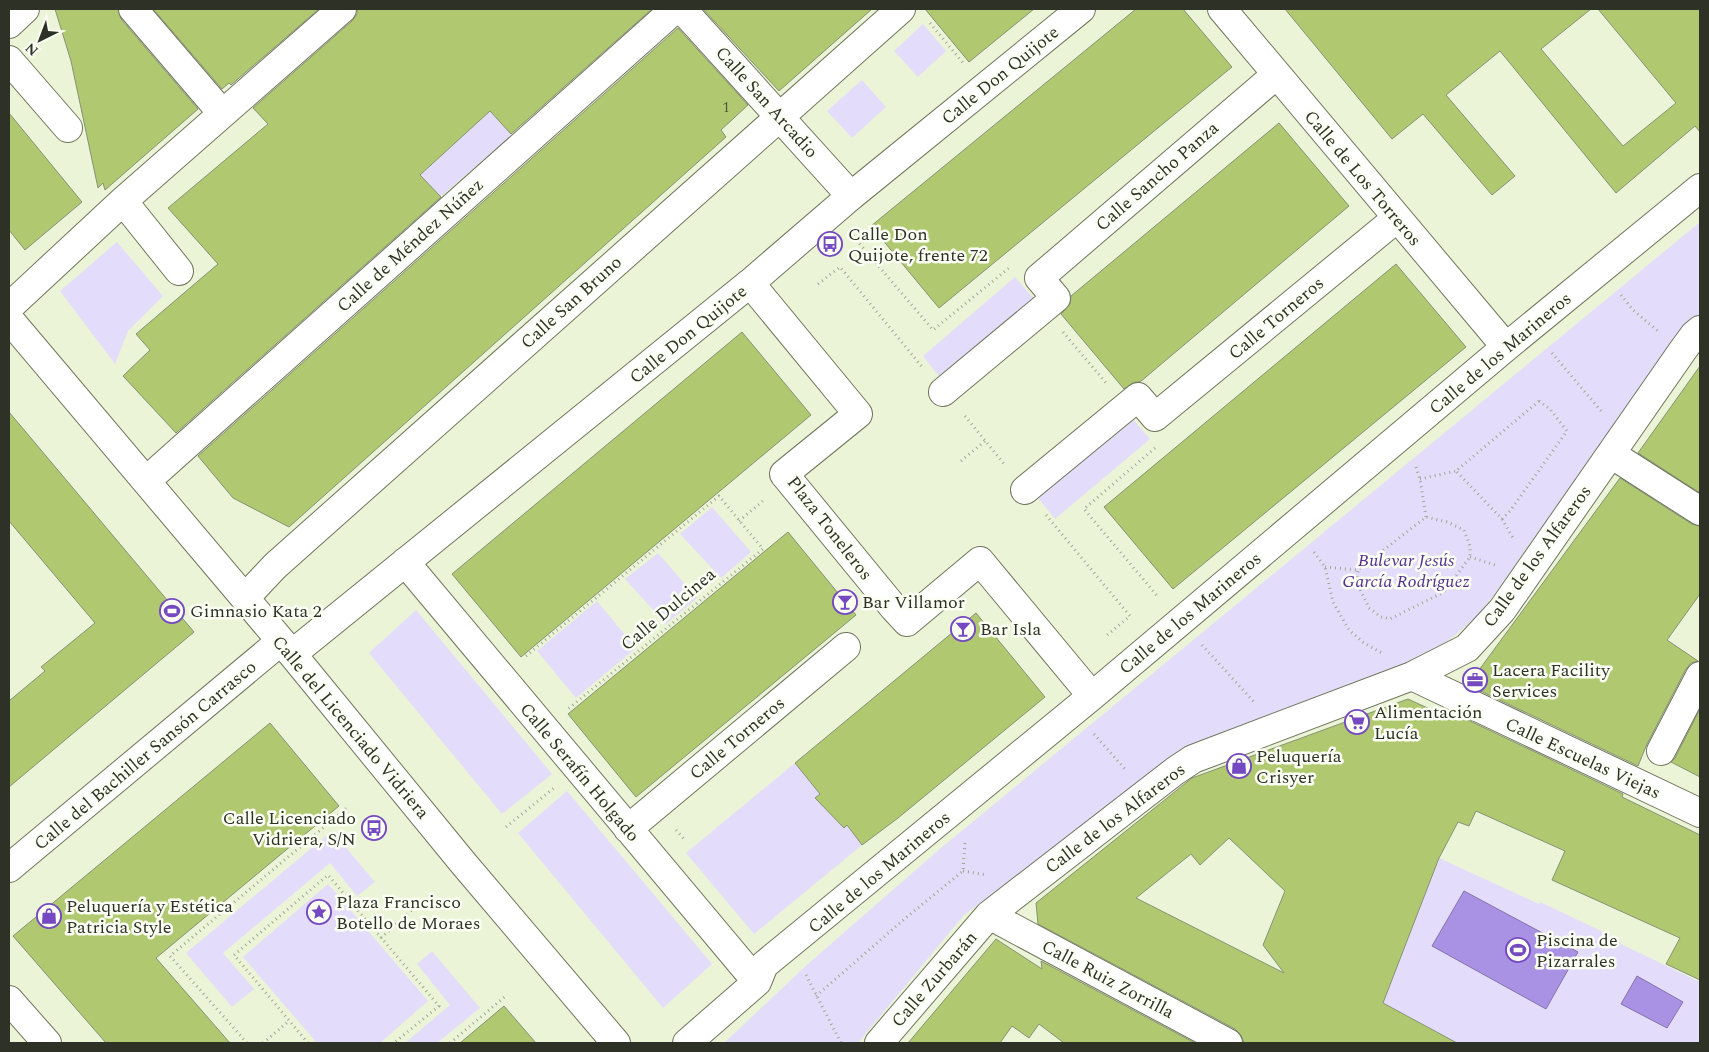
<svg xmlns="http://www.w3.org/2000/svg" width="1709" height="1052" viewBox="0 0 1709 1052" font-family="Spectral,serif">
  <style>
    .green { fill: #e4dcfb }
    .water { fill: #a991e3; stroke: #8474aa }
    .building { fill: #b0c970; stroke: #889176; fill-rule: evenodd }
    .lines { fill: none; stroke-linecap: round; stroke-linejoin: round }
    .street-casing { stroke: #6f775d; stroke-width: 30 }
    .path { stroke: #a2a993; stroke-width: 3; stroke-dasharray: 1 4; stroke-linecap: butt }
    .street { stroke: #fff; stroke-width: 28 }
    .labels { text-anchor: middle; stroke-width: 5; stroke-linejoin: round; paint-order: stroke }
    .number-label { font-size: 15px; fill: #4e5738 }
    .street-label { font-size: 18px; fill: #2d3126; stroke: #fbfff3 }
    .poi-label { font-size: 18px; fill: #2d3126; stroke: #fbfff3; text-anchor: start }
    .park-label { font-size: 18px; font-style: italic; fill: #543190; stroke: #fbfff3 }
  </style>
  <rect width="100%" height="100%" fill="#ebf4d7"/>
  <path class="green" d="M923,24L946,51L918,77L894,51Z
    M862,80L886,107L852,138L827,111Z
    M490,111L512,135L440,197L420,175Z
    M1700,222V316L1688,323L1581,471L1496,592L1478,615L1458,633L1436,649L1413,661L1179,753L964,915L858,1043H724L809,963L941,848Z
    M117,242L163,296L128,331L115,364L60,291Z
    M1015,277L1037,302L942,380L923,356Z
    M1131,417L1150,439L1055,519L1038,498Z
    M712,507L751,552L721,578L680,534Z
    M658,553L697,598L666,624L625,579Z
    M597,601L636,648L576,698L537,651Z
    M416,610L552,774L502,814L369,653Z
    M795,763L820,794L815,798L844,828L847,825L862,845L754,934L686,853Z
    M567,791L712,964L663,1008L518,833Z
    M332,831L375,882L357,896L330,863L223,953L254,989L232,1007L186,953Z
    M1439,858L1539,904L1540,902L1620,940L1621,944L1700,982V1043H1449L1451,1040L1383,1003Z
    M328,884L428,1001L380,1043H317L243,957Z
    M432,951L480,1008L437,1043H405L450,1005L417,964Z"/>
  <path class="water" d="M1464,891L1578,952L1546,1009L1432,946Z
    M1637,976L1683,1002L1667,1028L1621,1004Z"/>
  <path class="building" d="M55,9H118L121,19L198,109L105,190L103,183L98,188L71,61Z
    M153,9H319L231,85L229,83L222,89Z
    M357,9H652L511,134L490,111L420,175L441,197L176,433L123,376L150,350L136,334L218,264L168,208L268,124L253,108L352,21L357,14Z
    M703,9H872L779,91Z
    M925,9H1034L969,62Z
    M1136,9H1183L1232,67L939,308L871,226Z
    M1285,9H1591L1541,49L1623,146L1676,103L1598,9H1700V132L1695,126L1616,193L1500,51L1446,95L1515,176L1492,195L1423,114L1392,139Z
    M678,28L748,105L721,130L726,137L289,527L233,498L198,456Z
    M9,113L82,202L25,250L9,230Z
    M1279,123L1349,206L1140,382H1135L1124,389L1061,314L1070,304L1071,296Z
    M1396,264L1466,347L1173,589L1104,507Z
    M742,332L811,415L521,657L452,574Z
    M1700,366V493L1638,453Z
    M9,412L194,632L9,787V701L45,671L41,667L95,623L9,521Z
    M1620,478L1692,524L1700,526V594L1667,640L1698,661L1691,663L1686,669L1647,744L1638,766L1468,685Z
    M788,532L856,615L636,797L568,714Z
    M976,613L1045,697L898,818L862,845L847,825L844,828L815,798L820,794L795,763Z
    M1408,699L1445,716L1449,711L1623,794L1622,797L1700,835V980L1666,964L1680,938L1552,880L1565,851L1476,811L1469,826L1458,822L1439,858L1383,1003L1457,1043H1244L1241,1035L1235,1029L1038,924L1036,903L1192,778ZM1229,838L1285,891L1263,945L1284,973L1136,898L1191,854L1200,865Z
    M1700,709V777L1671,762L1675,758Z
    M270,723L339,806L156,958L230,1043H106L13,936Z
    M996,939L1042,969L1041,961L1195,1043H1064L1039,1024L1029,1038L1012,1026L1000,1043H908Z
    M504,1006L536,1043H460Z"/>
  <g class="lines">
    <defs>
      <path id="street" d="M133,9L222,113
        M682,9L851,196
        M1222,9L1506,347
        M9,24L25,9
        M9,60L68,128
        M123,201L179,271
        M750,283L858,414L784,474L894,608L907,622L980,561L1092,696
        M9,307L123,201L342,9
        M9,319L292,654L464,864L616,1043
        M943,392L1056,298L1039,278L1276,75
        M1611,454L1700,511
        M146,481L675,9
        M1025,490L1138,397L1155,417L1397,218
        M405,562L757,982
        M245,598L275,566L901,9
        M292,654L750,283L851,196L1081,9
        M1412,676L1700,813
        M1661,751L1700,676
        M628,829L846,647
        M9,868L281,641
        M989,915L1228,1043
        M9,1000L47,1043
        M687,1043L757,982L764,965L1092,696L1506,347L1700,188
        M879,1043L989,915L1175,771L1193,759L1412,676L1467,648L1502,610L1683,350L1694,335L1700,330"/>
    </defs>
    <use href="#street" class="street-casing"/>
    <path class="path" d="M930,23L964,64
      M853,236L933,330L1009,268
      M818,284L840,267L923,368
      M1621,295L1633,310L1658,331
      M1063,332L1106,383
      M1552,353L1602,412
      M1539,401L1550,409L1567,431L1510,511L1502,519L1456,471Z
      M965,416L1005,465
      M1155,448L1084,509L1159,598
      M961,461L985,441
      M1416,467L1420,479L1426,517
      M1420,479L1456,471
      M1046,515L1130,616L1106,636
      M1502,519L1513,538
      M739,521L764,500
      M1314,552L1325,567L1333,602L1349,630L1364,643L1382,653
      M1470,557L1495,565
      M1325,567L1358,570L1426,517L1447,522L1464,530L1470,546V557L1444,592L1390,619L1381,617L1369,608L1356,581L1358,570
      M1202,645L1254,702
      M526,656L719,496L763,549L568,709
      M1094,734L1125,769
      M506,827L554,788
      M676,830L685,840
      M963,871L987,875
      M381,938L425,898
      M806,975L841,1043
      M816,996L908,916L963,871L965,842
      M247,1043L170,956L349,806
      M263,1043L289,1021
      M308,1043L234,955L328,875L439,1006L394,1043
      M450,1043L507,995"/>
    <use href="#street" class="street"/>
  </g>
  <defs>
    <symbol id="bus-ring" viewBox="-11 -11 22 22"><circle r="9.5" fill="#fbfff3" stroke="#7549c1" stroke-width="1.5"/><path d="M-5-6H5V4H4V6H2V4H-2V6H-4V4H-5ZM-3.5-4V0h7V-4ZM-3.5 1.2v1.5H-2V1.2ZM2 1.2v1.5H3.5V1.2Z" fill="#7549c1"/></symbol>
    <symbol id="bar-ring" viewBox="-11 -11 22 22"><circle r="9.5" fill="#fbfff3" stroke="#7549c1" stroke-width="1.5"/><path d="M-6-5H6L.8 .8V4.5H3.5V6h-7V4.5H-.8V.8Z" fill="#7549c1"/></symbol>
    <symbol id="stadium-ring" viewBox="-11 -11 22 22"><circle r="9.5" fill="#fbfff3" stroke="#7549c1" stroke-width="1.5"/><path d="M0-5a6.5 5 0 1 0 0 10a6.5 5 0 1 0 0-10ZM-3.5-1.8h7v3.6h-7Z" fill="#7549c1"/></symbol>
    <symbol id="office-ring" viewBox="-11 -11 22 22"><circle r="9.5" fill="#fbfff3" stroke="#7549c1" stroke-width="1.5"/><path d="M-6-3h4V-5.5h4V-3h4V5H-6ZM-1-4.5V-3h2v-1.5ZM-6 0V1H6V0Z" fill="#7549c1"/></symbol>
    <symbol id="supermarket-ring" viewBox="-11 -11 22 22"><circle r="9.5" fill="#fbfff3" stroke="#7549c1" stroke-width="1.5"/><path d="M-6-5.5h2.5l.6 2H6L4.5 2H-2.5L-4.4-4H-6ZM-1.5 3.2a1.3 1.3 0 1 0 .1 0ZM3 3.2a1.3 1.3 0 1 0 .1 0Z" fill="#7549c1"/></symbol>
    <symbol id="shop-ring" viewBox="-11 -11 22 22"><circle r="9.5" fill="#fbfff3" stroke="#7549c1" stroke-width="1.5"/><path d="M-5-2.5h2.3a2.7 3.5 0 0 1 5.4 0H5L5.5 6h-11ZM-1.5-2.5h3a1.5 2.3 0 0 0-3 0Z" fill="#7549c1"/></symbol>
    <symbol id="sight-ring" viewBox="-11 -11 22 22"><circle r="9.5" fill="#fbfff3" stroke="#7549c1" stroke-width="1.5"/><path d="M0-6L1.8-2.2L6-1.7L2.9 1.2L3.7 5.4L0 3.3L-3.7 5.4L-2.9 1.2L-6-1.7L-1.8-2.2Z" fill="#7549c1"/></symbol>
  </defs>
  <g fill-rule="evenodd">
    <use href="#bus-ring" x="816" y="230" width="28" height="28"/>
    <use href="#bar-ring" x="831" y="588" width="28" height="28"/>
    <use href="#stadium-ring" x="158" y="597" width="28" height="28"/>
    <use href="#bar-ring" x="949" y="615" width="28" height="28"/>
    <use href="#office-ring" x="1461" y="666" width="28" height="28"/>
    <use href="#supermarket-ring" x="1343" y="708" width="28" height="28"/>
    <use href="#shop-ring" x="1225" y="752" width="28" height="28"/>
    <use href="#bus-ring" x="360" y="814" width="28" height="28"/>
    <use href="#sight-ring" x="305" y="898" width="28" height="28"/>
    <use href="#shop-ring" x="35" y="902" width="28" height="28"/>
    <use href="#stadium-ring" x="1504" y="936" width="28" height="28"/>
  </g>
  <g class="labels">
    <g class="number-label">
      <text x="726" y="112">1</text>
    </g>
    <g class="street-label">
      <text transform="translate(1000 75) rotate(-39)" y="6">Calle Don Quijote</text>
      <text transform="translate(767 102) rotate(48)" y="6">Calle San Arcadio</text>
      <text transform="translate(1157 176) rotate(-41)" y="6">Calle Sancho Panza</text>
      <text transform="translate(1363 178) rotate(50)" y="6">Calle de Los Torreros</text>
      <text transform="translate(410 245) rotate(-42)" y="6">Calle de Méndez Núñez</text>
      <text transform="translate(571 302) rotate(-42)" y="6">Calle San Bruno</text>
      <text transform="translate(1276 318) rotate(-40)" y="6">Calle Torneros</text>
      <text transform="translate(688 334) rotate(-39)" y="6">Calle Don Quijote</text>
      <text transform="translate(1500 353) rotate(-40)" y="6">Calle de los Marineros</text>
      <text transform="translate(830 528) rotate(52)" y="6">Plaza Toneleros</text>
      <text transform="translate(1537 556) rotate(-54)" y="6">Calle de los Alfareros</text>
      <text transform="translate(668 609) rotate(-40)" y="6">Calle Dulcinea</text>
      <text transform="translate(1190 613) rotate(-40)" y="6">Calle de los Marineros</text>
      <text transform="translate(351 727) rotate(50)" y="6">Calle del Licenciado Vidriera</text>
      <text transform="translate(737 738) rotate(-40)" y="6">Calle Torneros</text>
      <text transform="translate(145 755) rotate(-40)" y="6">Calle del Bachiller Sansón Carrasco</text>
      <text transform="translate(1583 758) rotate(25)" y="6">Calle Escuelas Viejas</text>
      <text transform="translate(580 772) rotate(50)" y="6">Calle Serafín Holgado</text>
      <text transform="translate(1115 818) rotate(-37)" y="6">Calle de los Alfareros</text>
      <text transform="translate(879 872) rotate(-40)" y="6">Calle de los Marineros</text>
      <text transform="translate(934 979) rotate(-49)" y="6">Calle Zurbarán</text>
      <text transform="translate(1108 979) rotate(28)" y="6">Calle Ruiz Zorrilla</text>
    </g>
    <g class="poi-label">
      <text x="848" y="240">Calle Don<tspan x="848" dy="21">Quijote, frente 72</tspan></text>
      <text x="862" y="608">Bar Villamor</text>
      <text x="190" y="617">Gimnasio Kata 2</text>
      <text x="980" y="635">Bar Isla</text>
      <text x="1492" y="676">Lacera Facility<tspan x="1492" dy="21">Services</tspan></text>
      <text x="1374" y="718">Alimentación<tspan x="1374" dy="21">Lucía</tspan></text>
      <text x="1256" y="762">Peluquería<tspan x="1256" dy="21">Crisyer</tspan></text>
      <text x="356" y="824" text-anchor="end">Calle Licenciado<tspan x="356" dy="21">Vidriera, S/N</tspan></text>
      <text x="336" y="908">Plaza Francisco<tspan x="336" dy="21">Botello de Moraes</tspan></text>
      <text x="66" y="912">Peluquería y Estética<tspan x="66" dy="21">Patricia Style</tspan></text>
      <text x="1536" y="946">Piscina de<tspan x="1536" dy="21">Pizarrales</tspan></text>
    </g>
    <g class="park-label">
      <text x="1406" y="566">Bulevar Jesús<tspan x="1406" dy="21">García Rodríguez</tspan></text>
    </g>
  </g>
  <rect width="1709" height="1052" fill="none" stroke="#2d3126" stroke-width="20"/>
  <g transform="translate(40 40) rotate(222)" stroke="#fbfff3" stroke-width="4" paint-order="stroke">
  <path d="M0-4L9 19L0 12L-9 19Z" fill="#2d3126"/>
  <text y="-8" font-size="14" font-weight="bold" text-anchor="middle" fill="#2d3126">N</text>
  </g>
</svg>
